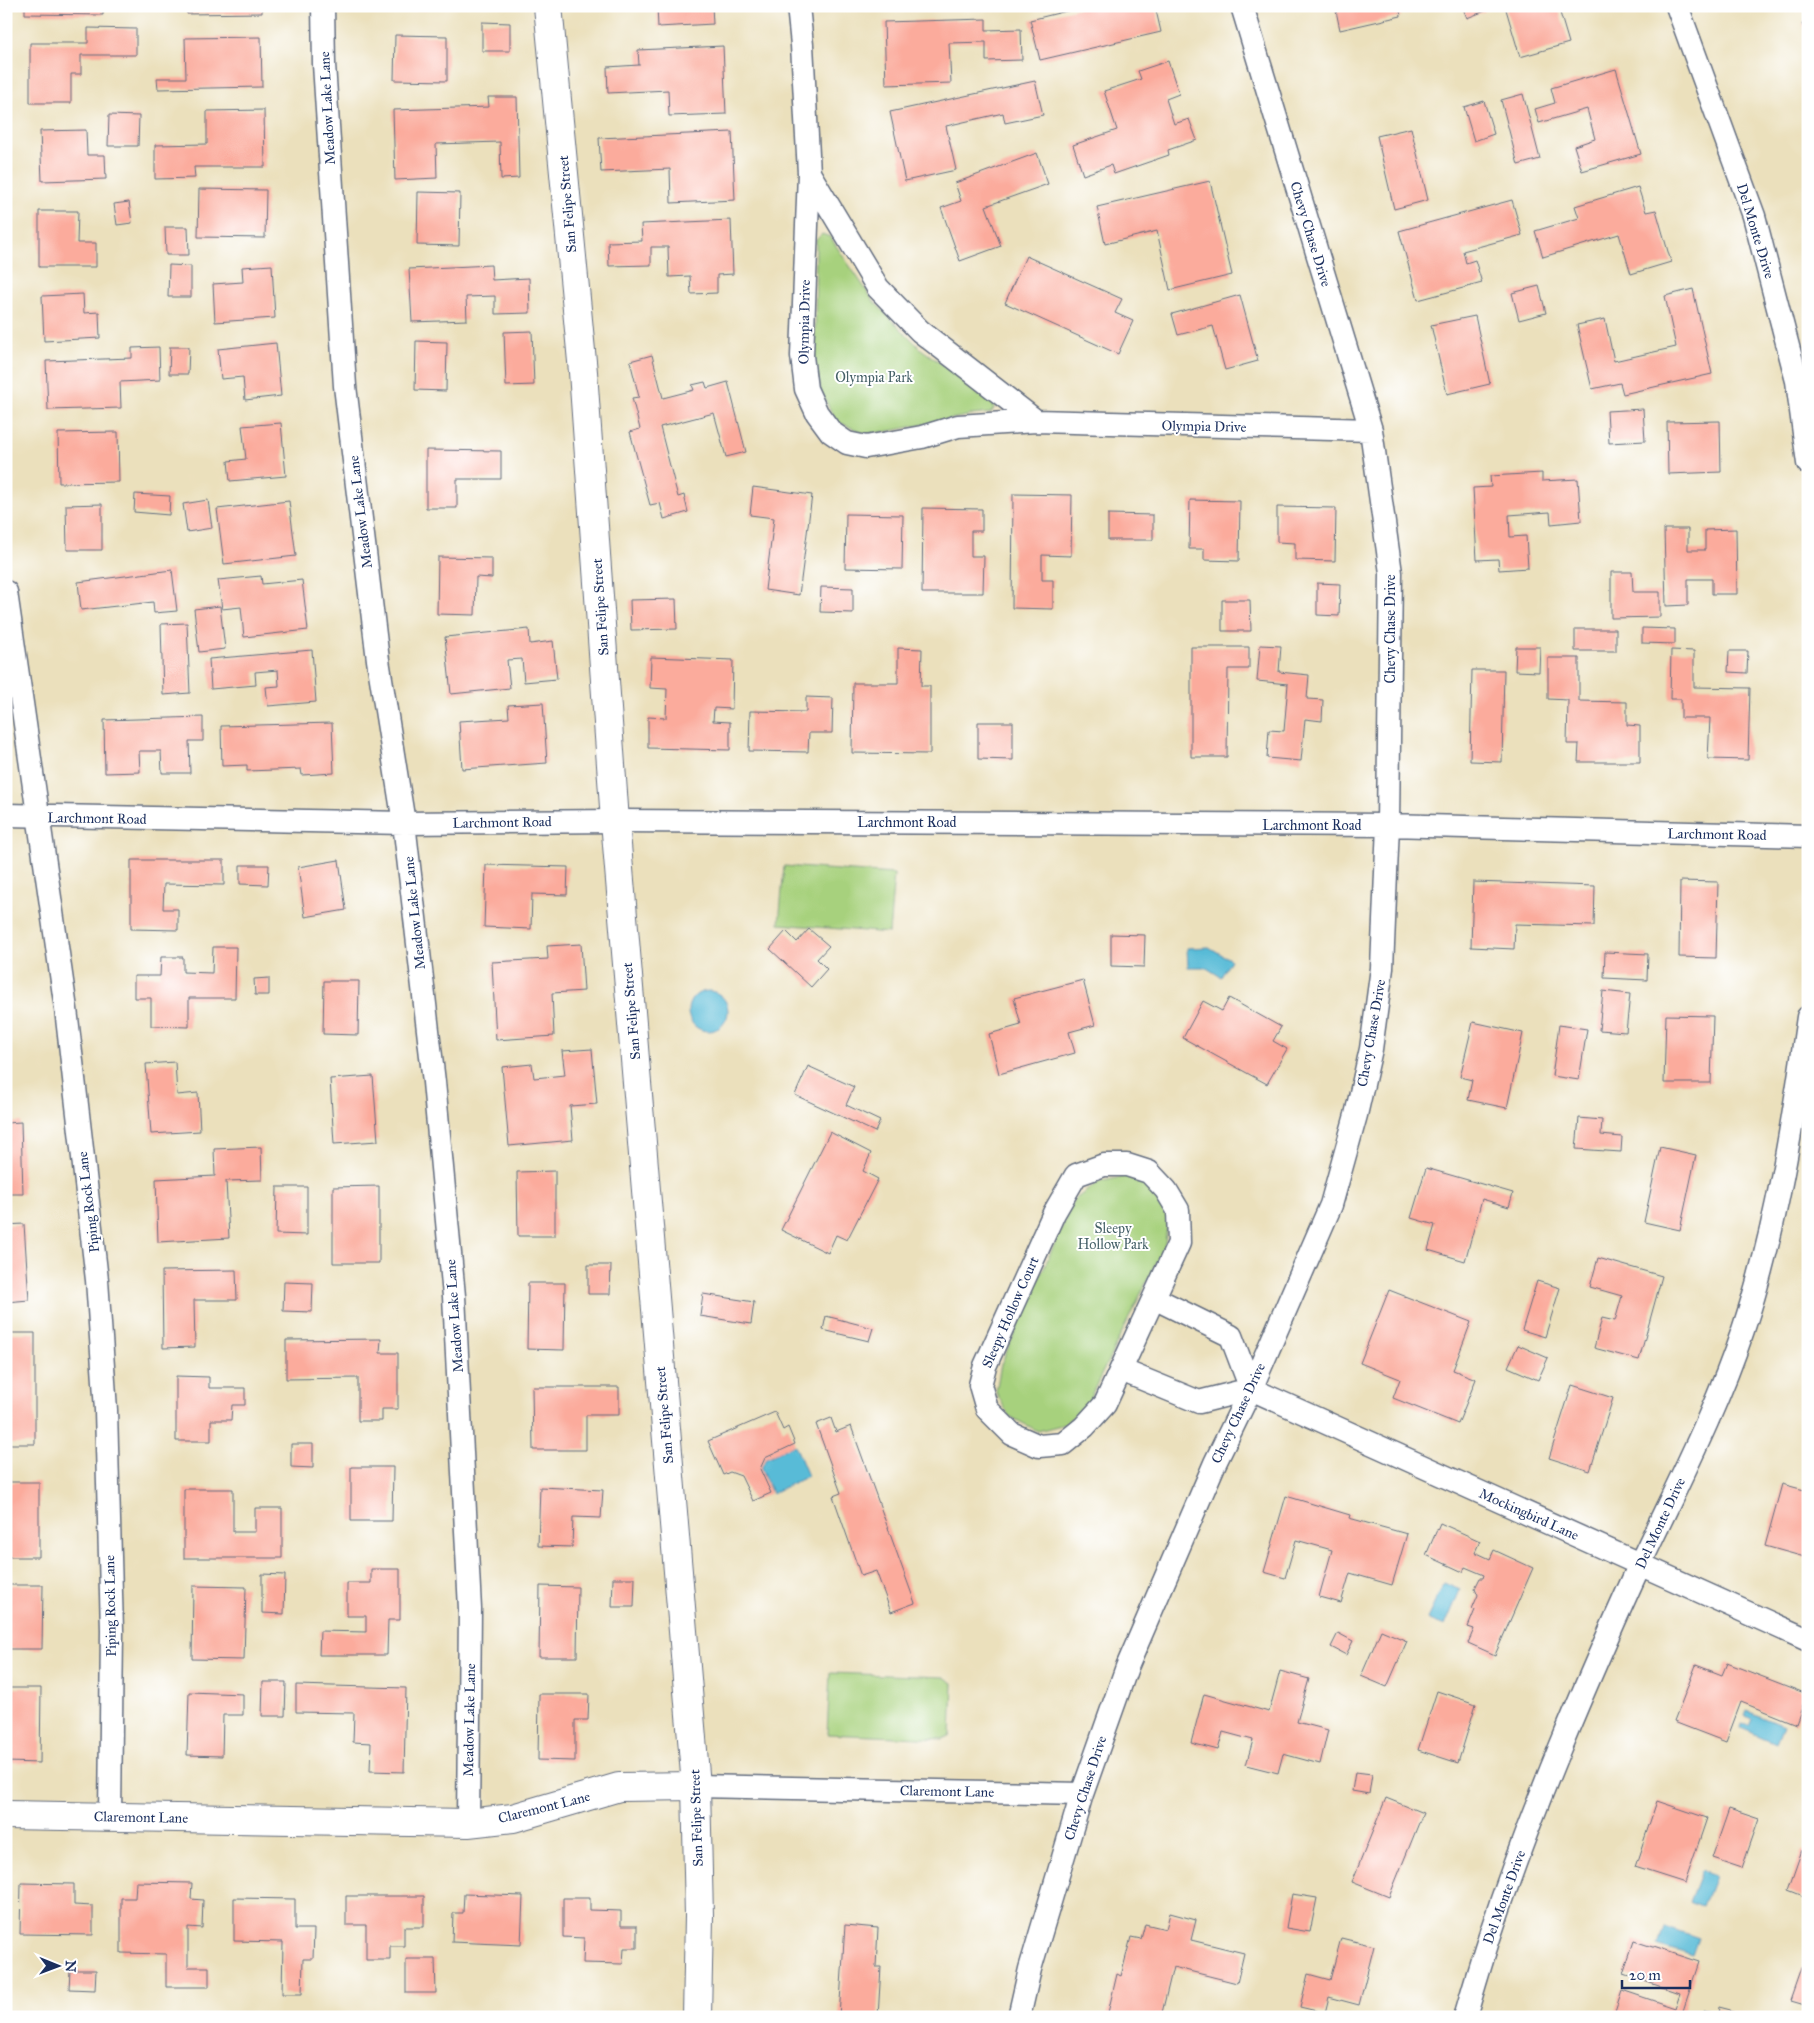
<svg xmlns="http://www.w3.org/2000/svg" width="1814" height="2023" viewBox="0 0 1814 2023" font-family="'IM FELL Great Primer',serif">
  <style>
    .green { fill: #a7d17d; stroke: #61806e }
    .water { fill: #58bbd7; stroke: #3a759a }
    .building { fill: #fbab9c }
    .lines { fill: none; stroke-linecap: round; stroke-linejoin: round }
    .minor-casing { stroke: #646d7f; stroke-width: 25 }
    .tertiary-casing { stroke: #646d7f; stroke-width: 30 }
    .secondary-casing { stroke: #646d7f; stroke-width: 30 }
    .minor { stroke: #fff; stroke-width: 22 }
    .tertiary { stroke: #fff; stroke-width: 28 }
    .secondary { stroke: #fff; stroke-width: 28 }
    .labels { text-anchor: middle; stroke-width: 4; stroke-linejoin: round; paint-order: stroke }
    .street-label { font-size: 14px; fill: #1b2f5e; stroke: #fff }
    .park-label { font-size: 14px; fill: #456067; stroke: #fff }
  </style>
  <rect width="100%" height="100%" fill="#fff"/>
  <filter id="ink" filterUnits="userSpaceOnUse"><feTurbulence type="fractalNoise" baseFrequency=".02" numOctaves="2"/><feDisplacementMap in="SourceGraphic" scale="10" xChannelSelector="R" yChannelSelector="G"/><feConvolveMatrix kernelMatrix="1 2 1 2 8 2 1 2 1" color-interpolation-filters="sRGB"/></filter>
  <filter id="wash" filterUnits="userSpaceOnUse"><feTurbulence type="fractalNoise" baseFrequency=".0096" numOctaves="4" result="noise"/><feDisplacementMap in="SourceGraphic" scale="20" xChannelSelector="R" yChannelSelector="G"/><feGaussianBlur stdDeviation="1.12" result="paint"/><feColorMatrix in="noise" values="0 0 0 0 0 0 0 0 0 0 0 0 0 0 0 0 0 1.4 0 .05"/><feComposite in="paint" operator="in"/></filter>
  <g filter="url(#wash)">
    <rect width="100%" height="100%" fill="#ebe0bc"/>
    <path class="green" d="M822,234L830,237L875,303L921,349L992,400L996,405L991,413L972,415L890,431L866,434L836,421L821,392L815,360L816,240Z
      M784,866L894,874L889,933L779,924Z
      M1126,1176L1152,1189L1168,1215L1165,1244L1088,1402L1065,1424L1038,1431L1009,1416L996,1392L1001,1364L1074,1200L1099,1182Z
      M830,1673L944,1677L953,1683L951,1735L943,1739L827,1734Z"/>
    <path class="water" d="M1209,947L1231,960L1221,977L1205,967H1188L1187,948Z
      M688 1011a20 20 0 1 1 40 0a20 20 0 1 1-40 0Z
      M795,1445L808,1476L772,1493L761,1469L766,1458Z
      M1444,1583L1460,1590L1445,1626L1427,1619Z
      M1747,1711L1783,1726L1776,1743L1741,1728L1742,1724L1749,1726L1752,1719L1745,1716Z
      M1701,1871L1715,1876L1703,1907L1689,1902Z
      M1665,1927L1699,1939L1693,1956L1659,1945Z"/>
    <g id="blocks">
      <path class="building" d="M25,6H103V15L25,14Z
        M187,6H262V13L187,14Z
        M405,6H427V10H405Z
        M657,6H712L713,24L658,27Z
        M1087,6H1155L1161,32L1040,60L1030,20Z
        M1335,6H1399L1401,16L1340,30Z
        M1462,6H1483L1485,11L1467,18Z
        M1505,6H1558L1569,43L1520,57Z
        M986,19V30L1021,29L1022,60L986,61V42L949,43L951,83L886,85L884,22Z
        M1808,21V38L1802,24Z
        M482,22L510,23V51H482Z
        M88,28L136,29V55H81V74H71V103H30V43H88Z
        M395,35L447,36V81L394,80Z
        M261,37L262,87L158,89L157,78H186L185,38Z
        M723,46L726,114L669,116L668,90L608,93L607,67L639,65L638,50Z
        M1168,61L1179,94L1166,99L1174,124L1189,119L1197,140L1168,150L1169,155L1114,174L1111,165L1083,175L1073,145L1117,130L1104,91L1141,79L1138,71Z
        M1616,69L1641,154L1582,171L1574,146L1595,139L1587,109L1539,123L1535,109L1555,103L1551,88Z
        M1035,81L1043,115L1005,123L1003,113L946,126L956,170L905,181L890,112Z
        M1523,94L1540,159L1518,165L1501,100Z
        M488,97H517L519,178L501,179L500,142L436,144L437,178L395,180L393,110L489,107Z
        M1484,101L1494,134L1474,141L1464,107Z
        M264,110L265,167H194L195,178L155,179V145L207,144V111Z
        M109,115L139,116L138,146H108Z
        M1411,128L1428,200L1394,209L1377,136Z
        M86,130L87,155H105L106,179L42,181L40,131Z
        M732,132L735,200L671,203L670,169L601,172L599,138Z
        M1037,153L1048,184L986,206L1001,246L960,261L941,208L961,201L955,183Z
        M1210,181L1232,275L1170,290L1157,231L1105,244L1097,207Z
        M1638,187L1646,212L1656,210L1671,262L1631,274L1619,234L1543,257L1535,231L1579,218L1575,206Z
        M199,189L266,190L265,238L198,237Z
        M418,192L460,193L459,246L417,245Z
        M1512,200L1522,235L1463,251L1466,263L1475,260L1482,283L1418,300L1399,231Z
        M129,202L132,223L117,225L114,204Z
        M39,211H78L77,243H96V267H39Z
        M731,220L733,274L717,275V293L691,294L690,276L669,277L668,247H651V265L609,266L608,242L642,241L641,224Z
        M165,227H188L189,255H166Z
        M1026,256L1122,299L1115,313L1133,321L1118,354L1005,303Z
        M169,265L191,266V297H168Z
        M272,265L275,318L215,322L213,284L243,282L242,267Z
        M491,265L492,280L529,278L530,313L495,314V296L466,297L467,320L412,322L409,269Z
        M1539,286L1546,313L1519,320L1512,293Z
        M1693,289L1712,374L1623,394L1620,383L1592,389L1577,325L1605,319L1614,361L1676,347L1665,296Z
        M83,294L84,313L99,312L100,338L44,341L42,296Z
        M1240,295L1258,361L1225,370L1213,326L1178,335L1172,314Z
        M1475,316L1490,384L1447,394L1431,325Z
        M532,331L534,385L506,386L504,332Z
        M416,341L447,342L446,391L415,390Z
        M276,343L281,396L245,400L243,377L221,379L218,349Z
        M159,347L160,380L120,382L121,408L48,410L46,361L132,358V348Z
        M170,347H189L188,374H169Z
        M652,355L663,398L694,390L692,385L705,382L707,388L728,382L746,452L726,457L714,413L660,427L678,497L684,495L688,512L664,519L660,503L650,505L630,432L640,429L632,398L639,397L630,361Z
        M1643,409L1645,441L1609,443L1607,411Z
        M1720,421L1721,472L1668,474L1667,422Z
        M281,423L286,476L230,481L228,461L246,459L242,426Z
        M118,432L119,482L59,483L58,433Z
        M426,450L501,451V479H457V508H426Z
        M1542,473V481L1578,479L1581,521L1551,524L1550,512L1509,515L1510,537L1526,536L1528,568L1499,570L1498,559L1477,560L1473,488L1491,487L1490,476Z
        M753,487L812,495L799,595L765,590L774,518L750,515Z
        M135,494L170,496L169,515L134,512Z
        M1013,494L1072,495L1071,556L1042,555V580H1053V609L1012,608Z
        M208,500L212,528L187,532L183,504Z
        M1190,500L1240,501L1239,561L1204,560V549H1189Z
        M289,501L296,556L224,564L217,509Z
        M102,504V550H67L66,505Z
        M1277,507L1336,508L1335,561L1295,560V543L1277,542Z
        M923,508L982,509V531H971V556H984L983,593H922Z
        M846,514L903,515L902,569L845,568Z
        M1108,514L1153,515V540H1108Z
        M1664,529H1688V550H1705V530L1736,529L1737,594H1712V579H1688V605L1666,606Z
        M438,557L492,558V578L476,577L475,615L437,614Z
        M172,570L177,611L154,613L153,602L81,610L78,582Z
        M1611,572H1632L1633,592H1660V617L1611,618Z
        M261,576L262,584L302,580L308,630L244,637L241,607L222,609L218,580Z
        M1317,583L1340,584L1339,616L1317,615Z
        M821,587L853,588V613L820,612Z
        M676,599L677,629L631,630L630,600Z
        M1222,600H1250L1251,631H1222Z
        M220,606L225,649L199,652L194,609Z
        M187,623L190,693L163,695L161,624Z
        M1642,628L1675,629V644L1642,643Z
        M529,629L530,644L553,641L557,679L524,682L522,659L507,660L510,688L451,694L445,637Z
        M1575,629H1616V651H1575Z
        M1260,645L1281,646L1279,672L1309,675L1307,699L1323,700L1322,721L1305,719L1301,761L1267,758L1269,730L1284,731L1288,684L1257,681Z
        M1191,647H1249V669H1228L1227,757H1191Z
        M1516,647H1540L1539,672L1515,671Z
        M898,648L922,649L921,686H930V754L852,753L853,683H898Z
        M312,650L316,702L268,706L266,687L279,686L278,670L255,672L256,685L211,689L209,659Z
        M1671,650L1694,651V687L1750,688L1748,760L1708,759L1710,718H1681V699H1670Z
        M1729,651H1748L1747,673L1728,672Z
        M651,657L733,660L732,709L714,708L713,721L730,722V750L648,748V717L666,718L667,689L650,688Z
        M1548,658H1579V701L1627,702V725L1640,726V762H1578L1579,744H1567L1568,700L1548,699Z
        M1472,670H1504L1502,762L1470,761Z
        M806,697L833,698L832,733H809L808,752L749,751L750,711L806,712Z
        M543,703L547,763L462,769L459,721L509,718L508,705Z
        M203,717V741H189L190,773H162L161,751H139L140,772L105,773L104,720Z
        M978,722H1013V760L978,759Z
        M332,723L334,773L302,775L301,769L247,771V765L222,766L221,726Z
        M131,860H224V885L164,884L163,909H178V930L131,929Z
        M339,860L346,910L305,917L298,867Z
        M240,865H269L268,885L240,884Z
        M486,865L568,867L567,895L532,894L531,929L484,927Z
        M1680,881L1718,882L1716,958L1679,957Z
        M1473,882L1595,886L1594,926L1515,924L1514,949L1471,947Z
        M809,929L829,946L817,959L827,969L811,987L770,949L786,931L797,942Z
        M1111,934L1145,935L1144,967L1111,966Z
        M581,944L584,991L552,993L554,1036L496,1040L492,962L548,959L547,946Z
        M213,947H236L235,998H189V1027L151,1026V998H134V976H160L161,957H183V972L212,973Z
        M1605,952L1648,954L1647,980L1604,978Z
        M269,978V995H255L254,979Z
        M1083,980L1095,1025L1069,1032L1075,1053L999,1074L989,1034L1021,1025L1014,998Z
        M324,981H359L358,1035L323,1034Z
        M1603,991L1630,994L1626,1032L1599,1030Z
        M1229,998L1281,1027L1273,1041L1287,1049L1267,1084L1183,1038L1203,1001L1222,1011Z
        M1666,1015L1713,1016L1711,1083H1664Z
        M1473,1022L1523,1033L1507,1108L1468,1100L1472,1080L1460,1077Z
        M1559,1025L1587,1029L1579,1080L1552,1076Z
        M592,1049L597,1104L570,1106L573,1140L509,1146L502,1067L532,1064L534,1078L565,1075L562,1051Z
        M175,1062L177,1095L198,1093L200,1131L151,1134L146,1064Z
        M808,1066L854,1087L846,1105L880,1121L875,1132L795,1095Z
        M373,1076L378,1141L334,1144L330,1079Z
        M1579,1118L1602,1120L1601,1135L1622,1137L1621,1152L1576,1149Z
        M21,1122L23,1194H6V1123Z
        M830,1132L871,1153L863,1171L878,1179L847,1240L836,1235L828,1253L781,1230Z
        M261,1147L262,1180L226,1181L229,1238L158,1242L156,1179L215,1176L214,1149Z
        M1660,1147L1696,1155L1680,1230L1644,1222Z
        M1426,1168L1513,1193L1509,1207L1482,1199L1465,1261L1428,1250L1435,1225L1411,1218Z
        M555,1171V1236H518L517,1172Z
        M379,1186V1263H333V1187Z
        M277,1187H307V1235L276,1234Z
        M24,1224L29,1300L6,1302V1225Z
        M1598,1258L1662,1276L1639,1360L1594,1348L1602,1318L1615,1321L1622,1296L1590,1287Z
        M588,1265H611L610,1294H588Z
        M236,1270L237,1300H194L195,1347L163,1348L162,1271Z
        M1537,1281L1560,1288L1545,1337L1522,1330Z
        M284,1282L313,1283L312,1312L283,1311Z
        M528,1283H565L564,1350L527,1349Z
        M1389,1290L1471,1322L1453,1370L1476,1379L1458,1424L1393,1398L1400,1379L1360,1363Z
        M703,1294L754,1302L751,1324L700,1316Z
        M826,1316L873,1328L869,1341L823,1330Z
        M6,1333H35V1444H6Z
        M381,1339L380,1353H398V1409H382V1421H358V1378L286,1379V1340Z
        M1518,1345L1548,1358L1538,1380L1508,1367Z
        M176,1376L209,1377V1388H245V1405H232L231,1420H211V1441H176Z
        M1572,1385L1613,1398L1590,1471L1549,1458Z
        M532,1387H619V1415H586V1450H533Z
        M775,1412L783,1430L788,1427L795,1444L765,1458L760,1469L771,1493L753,1501L741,1476L730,1472L723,1475L708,1441Z
        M831,1418L836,1432L851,1426L915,1603L891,1612L876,1571L861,1576L833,1496L841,1493L816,1424Z
        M291,1444H313V1468L291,1467Z
        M351,1467H393L392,1521H351Z
        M6,1482H39V1557H6Z
        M1782,1484L1808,1491V1558L1765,1546Z
        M540,1487L603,1490L601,1518L573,1517L572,1547L538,1546Z
        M184,1489H233V1532H255V1508H282V1558H184Z
        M1286,1496L1350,1515L1349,1518L1407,1534L1392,1585L1350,1573L1341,1603L1319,1597L1332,1550L1296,1540L1285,1578L1264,1572Z
        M1440,1523L1480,1541L1475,1552L1490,1559L1494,1550L1533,1568L1495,1655L1468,1643L1474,1629L1468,1627L1475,1610L1472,1609L1478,1595L1475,1588L1480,1578H1483L1484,1575L1465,1567L1463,1572L1426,1555Z
        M371,1569H400V1620H388L387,1655H319L320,1631L366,1632V1616H347V1583H371Z
        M262,1574L285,1575L284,1614L262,1613Z
        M613,1578H635L634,1607H612Z
        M6,1585H43L42,1649H6Z
        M193,1586L246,1587L244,1660L192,1659Z
        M540,1586L578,1587L577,1657H539Z
        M1381,1630L1407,1641L1387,1687L1361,1676Z
        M1338,1633L1353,1641L1346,1655L1331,1647Z
        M1727,1663L1807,1694L1796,1724L1741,1702L1726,1742L1674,1722L1696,1665L1722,1675Z
        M1280,1671L1309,1679L1297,1722L1328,1730L1320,1764L1283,1754L1278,1773L1246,1765L1253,1740L1223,1732L1218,1750L1191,1743L1204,1694L1269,1712Z
        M263,1682H286L285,1716H262Z
        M296,1685L406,1688L404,1772L370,1771L371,1743L353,1742L354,1713L296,1712Z
        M6,1688H41L40,1763L6,1762Z
        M1437,1691L1476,1704L1458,1763L1418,1750Z
        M189,1692L243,1694V1715H223L222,1756L187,1755Z
        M539,1694H589L588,1720H575V1761L538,1760Z
        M1355,1772L1372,1774L1369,1794L1352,1791Z
        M1386,1798L1423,1813L1389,1897L1352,1882Z
        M1657,1801L1707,1818L1685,1883L1635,1867Z
        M1729,1809L1759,1819L1742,1868L1712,1858Z
        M1802,1850L1808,1852V1891L1806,1897L1788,1890Z
        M136,1882L192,1883L191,1899L203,1900L202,1928L188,1927V1967H209V1987H166V1954L121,1953V1898H135Z
        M21,1883L74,1884V1905L93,1906V1935L20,1934Z
        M464,1894L523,1896L521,1945L452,1942L453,1913H463Z
        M1292,1894L1317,1898L1310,1932L1286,1928Z
        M346,1896H424V1927H404V1946H390V1960H366V1925H346Z
        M234,1898L295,1899V1929H314L313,1959H303L302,1994H282L283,1942L234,1941Z
        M563,1898H590V1910L621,1911V1926H637V1948H624L623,1964L583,1963L584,1938L563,1937Z
        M1170,1913L1196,1920L1191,1940L1244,1953L1237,1983L1173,1967L1161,2017H1107L1117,1974L1121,1976L1131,1937L1141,1939L1145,1924L1166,1929Z
        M845,1925L878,1928L876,1967H881L878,2017H839Z
        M1341,1938L1374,1946L1359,2005L1329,1997L1325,2013L1300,2007L1308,1974L1330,1980Z
        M1634,1941L1699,1962L1681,2017H1613L1622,1990L1675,2008L1680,1993L1623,1974Z
        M1807,1955H1808V2006L1791,2001Z
        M406,1959H435L436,1993H406Z
        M70,1970H96L95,1990L69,1989Z
        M1717,2007L1752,2016V2017H1702L1703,2011L1716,2014Z"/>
    </g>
  </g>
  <g filter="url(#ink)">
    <use href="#blocks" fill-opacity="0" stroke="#646d7f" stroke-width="1"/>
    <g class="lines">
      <defs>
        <path id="minor" d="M323,6L324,64L345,386L378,660L404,823L434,1082L454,1296L470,1609L468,1823
          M798,6L802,45L809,173L878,288L920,331L1036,421L1371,430
          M1677,6L1754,216L1797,381L1808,463
          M809,173L802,356L806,389L817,413L831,432L847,443L866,447L922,437L958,426L1036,421
          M6,592L66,1009L97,1280L106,1410L112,1630L110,1817
          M6,815L404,823L615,821L1388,825L1808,836
          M1104,1165H1127L1149,1172L1166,1190L1178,1210L1179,1243L1105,1404L1084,1427L1063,1444L1039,1446L1012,1434L987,1409L980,1385L985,1366L1054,1213L1076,1175Z
          M1154,1298L1231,1336L1251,1389
          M1121,1370L1199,1402L1251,1389L1808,1640
          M696,1786L1082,1794
          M1019,2017L1030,1969L1082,1794L1127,1667L1215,1463L1251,1389L1331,1205L1356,1115L1371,1049L1382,968L1388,825L1391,573L1371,430L1242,6
          M1465,2017C1473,1990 1481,1962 1490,1935C1532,1808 1585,1685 1640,1564C1676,1487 1716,1411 1743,1330C1777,1228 1793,1122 1808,1017"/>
        <path id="tertiary" d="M6,1815L468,1823L513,1818L619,1787L696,1786"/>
        <path id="secondary" d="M548,6L583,372L615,821L696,1786L699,1916L697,2017"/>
      </defs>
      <use href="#minor" class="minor-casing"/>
      <use href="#tertiary" class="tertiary-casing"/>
      <use href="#secondary" class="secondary-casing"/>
      <use href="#minor" class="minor"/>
      <use href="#tertiary" class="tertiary"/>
      <use href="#secondary" class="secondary"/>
    </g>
  </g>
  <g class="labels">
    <g class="street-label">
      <text transform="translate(327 108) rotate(-93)" y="5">Meadow Lake Lane</text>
      <text transform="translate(567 204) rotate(-95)" y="5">San Felipe Street</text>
      <text transform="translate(1756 231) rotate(73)" y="5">Del Monte Drive</text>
      <text transform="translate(1311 234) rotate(73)" y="5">Chevy Chase Drive</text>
      <text transform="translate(804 322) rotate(-89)" y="5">Olympia Drive</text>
      <text transform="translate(1204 426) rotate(1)" y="5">Olympia Drive</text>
      <text transform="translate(360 512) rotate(-97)" y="5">Meadow Lake Lane</text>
      <text transform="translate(600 607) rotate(-94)" y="5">San Felipe Street</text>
      <text transform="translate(1390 629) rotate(-90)" y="5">Chevy Chase Drive</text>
      <text transform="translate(97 818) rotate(1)" y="5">Larchmont Road</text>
      <text transform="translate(502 822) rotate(-1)" y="5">Larchmont Road</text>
      <text x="907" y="827">Larchmont Road</text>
      <text x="1312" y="830">Larchmont Road</text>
      <text transform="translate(1717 834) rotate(1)" y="5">Larchmont Road</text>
      <text transform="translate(414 913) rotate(-96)" y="5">Meadow Lake Lane</text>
      <text transform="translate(631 1011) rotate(-95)" y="5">San Felipe Street</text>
      <text transform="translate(1371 1033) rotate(-80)" y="5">Chevy Chase Drive</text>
      <text transform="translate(88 1202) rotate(-97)" y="5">Piping Rock Lane</text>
      <text transform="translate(1010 1312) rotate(-66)" y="5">Sleepy Hollow Court</text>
      <text transform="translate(454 1316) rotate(-94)" y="5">Meadow Lake Lane</text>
      <text transform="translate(1238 1413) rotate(-65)" y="5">Chevy Chase Drive</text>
      <text transform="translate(664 1415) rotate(-95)" y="5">San Felipe Street</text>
      <text transform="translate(1529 1514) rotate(24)" y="5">Mockingbird Lane</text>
      <text transform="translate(1660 1523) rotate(-65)" y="5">Del Monte Drive</text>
      <text transform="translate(110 1606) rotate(-91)" y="5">Piping Rock Lane</text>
      <text transform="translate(469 1720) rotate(-89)" y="5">Meadow Lake Lane</text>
      <text transform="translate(1085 1788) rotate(-72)" y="5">Chevy Chase Drive</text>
      <text transform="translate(947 1791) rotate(1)" y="5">Claremont Lane</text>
      <text transform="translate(544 1807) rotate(-14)" y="5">Claremont Lane</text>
      <text transform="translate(141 1817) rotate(1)" y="5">Claremont Lane</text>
      <text transform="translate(696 1818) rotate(-92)" y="5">San Felipe Street</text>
      <text transform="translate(1504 1897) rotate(-70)" y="5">Del Monte Drive</text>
    </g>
    <g class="park-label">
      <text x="874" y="382">Olympia Park</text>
      <text x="1113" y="1233">Sleepy<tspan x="1113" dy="16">Hollow Park</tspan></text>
    </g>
  </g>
  <rect width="1814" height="2023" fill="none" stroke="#fff" stroke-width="25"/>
  <g transform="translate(58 1966) rotate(91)" stroke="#ffffff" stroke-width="4" paint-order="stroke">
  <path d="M0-4L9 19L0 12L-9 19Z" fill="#1b2f5e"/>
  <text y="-8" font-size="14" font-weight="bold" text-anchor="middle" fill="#1b2f5e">N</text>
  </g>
  <path d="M1622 1980v8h68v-8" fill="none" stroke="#1b2f5e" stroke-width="2.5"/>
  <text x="1629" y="1980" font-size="15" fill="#1b2f5e" stroke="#ffffff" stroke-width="4" paint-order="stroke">20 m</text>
</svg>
